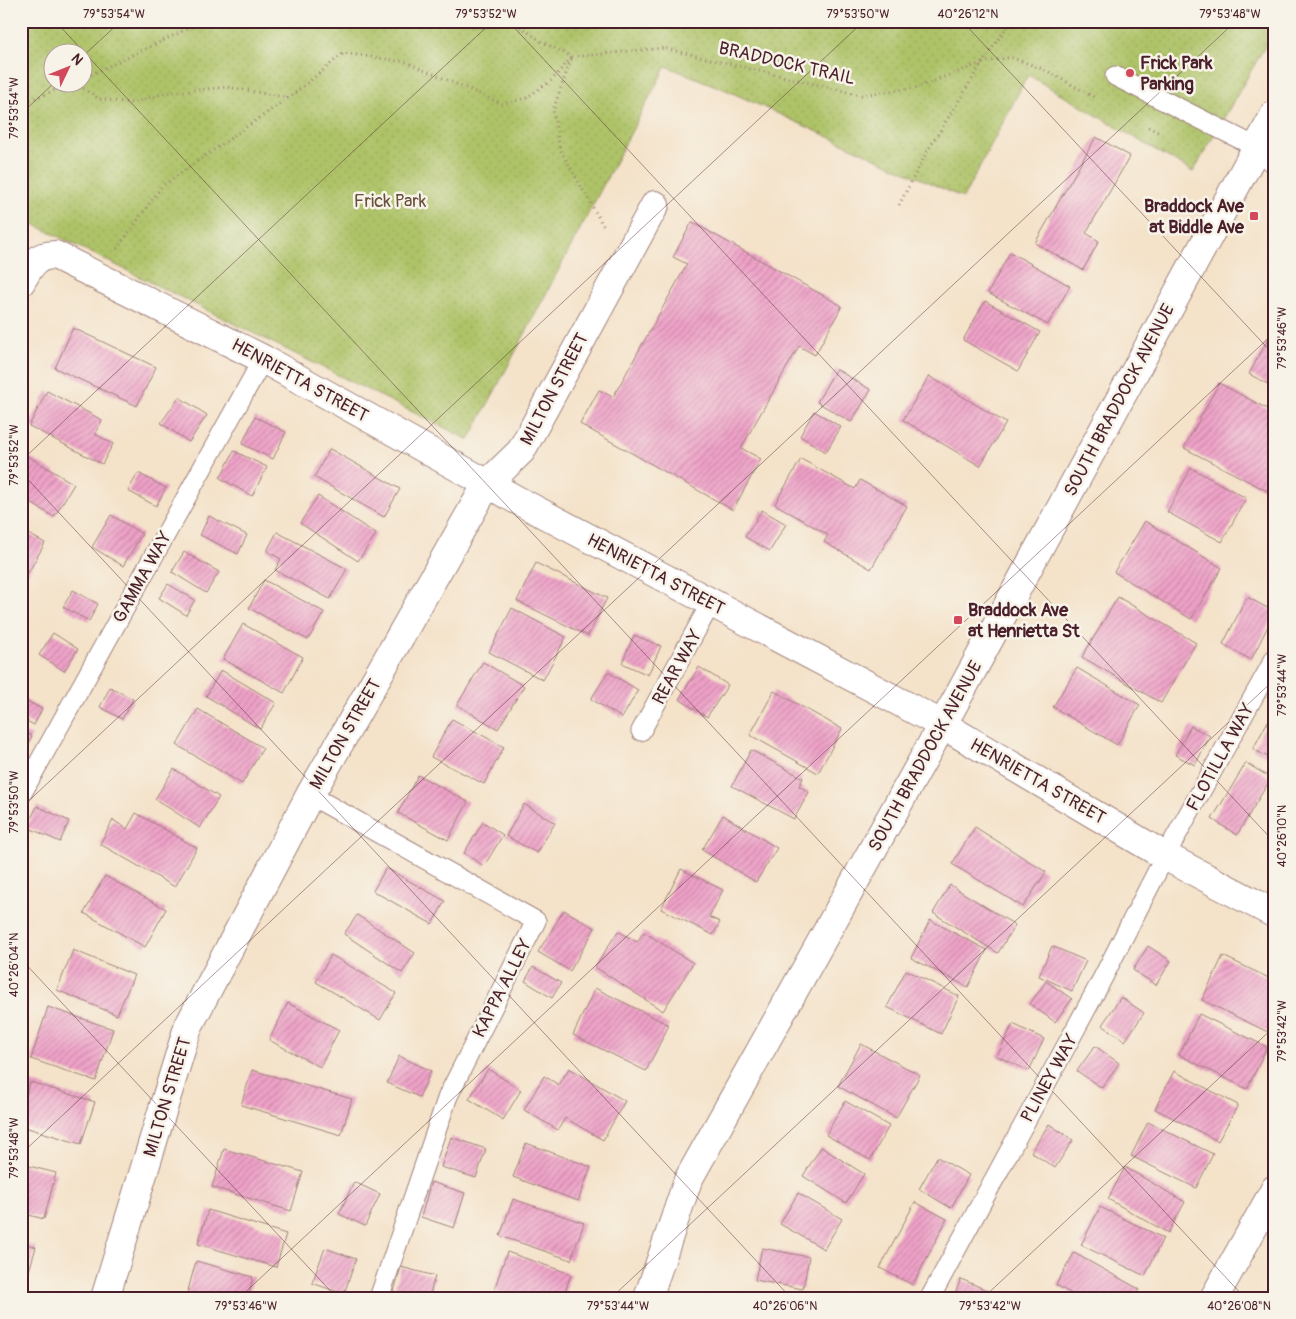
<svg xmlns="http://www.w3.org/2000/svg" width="1296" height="1319" viewBox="0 0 1296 1319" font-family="Pangolin,sans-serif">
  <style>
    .park { fill: url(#park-dots); stroke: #7c7149; fill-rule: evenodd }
    .building { fill: url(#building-hatch) }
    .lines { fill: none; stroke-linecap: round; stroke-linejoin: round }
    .service-casing { stroke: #9f807a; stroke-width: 21 }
    .minor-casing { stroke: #9f807a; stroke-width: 30 }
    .primary-casing { stroke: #9f807a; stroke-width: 30 }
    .path { stroke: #9f807a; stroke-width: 3; stroke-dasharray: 1 4; stroke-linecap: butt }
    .service { stroke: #fff; stroke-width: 19 }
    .minor { stroke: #fff; stroke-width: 28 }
    .primary { stroke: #fff; stroke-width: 28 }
    .ticks { fill: none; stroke: #4a1f2b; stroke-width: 1; stroke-opacity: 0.45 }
    .poi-dot { fill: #d1495b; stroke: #f7f3e8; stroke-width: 2 }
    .labels { text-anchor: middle; stroke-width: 5; stroke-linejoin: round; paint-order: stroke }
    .street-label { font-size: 18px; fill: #4a1f2b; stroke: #f7f3e8 }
    .poi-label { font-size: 18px; font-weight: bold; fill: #4a1f2b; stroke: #f7f3e8; text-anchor: start }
    .park-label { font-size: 18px; fill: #68503d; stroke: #f7f3e8 }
    .neatline { fill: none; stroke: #4a1f2b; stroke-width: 2 }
    .ticks-label { font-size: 12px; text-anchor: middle; fill: #4a1f2b }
  </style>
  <defs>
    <pattern id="park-dots" width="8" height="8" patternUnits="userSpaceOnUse" patternTransform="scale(1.25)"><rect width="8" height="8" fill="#aec367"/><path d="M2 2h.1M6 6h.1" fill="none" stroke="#97a75a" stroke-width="1.8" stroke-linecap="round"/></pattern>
    <pattern id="building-hatch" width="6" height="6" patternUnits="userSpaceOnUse" patternTransform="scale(1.25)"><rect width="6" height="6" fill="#efa2c8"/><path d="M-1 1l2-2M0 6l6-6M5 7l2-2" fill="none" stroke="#c483a3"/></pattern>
  </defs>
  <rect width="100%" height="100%" fill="#f7f3e8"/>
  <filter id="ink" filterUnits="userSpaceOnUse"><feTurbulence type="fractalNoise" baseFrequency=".02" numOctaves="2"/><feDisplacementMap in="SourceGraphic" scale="10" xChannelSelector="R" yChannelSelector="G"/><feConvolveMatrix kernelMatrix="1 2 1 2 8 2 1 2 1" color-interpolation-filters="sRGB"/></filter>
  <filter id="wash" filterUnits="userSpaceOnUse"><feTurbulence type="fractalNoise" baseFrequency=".0096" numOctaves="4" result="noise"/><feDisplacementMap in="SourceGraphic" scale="20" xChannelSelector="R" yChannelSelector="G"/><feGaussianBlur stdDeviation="1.12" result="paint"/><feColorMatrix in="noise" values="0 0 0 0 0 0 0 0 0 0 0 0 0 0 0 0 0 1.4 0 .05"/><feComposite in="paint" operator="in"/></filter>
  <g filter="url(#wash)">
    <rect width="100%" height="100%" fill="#f4e2c9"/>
    <path class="park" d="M21,21H1275V29L1193,172L1028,75L963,198L726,90L666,66L469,440L21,218ZM52,52H82V82H52Z"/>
    <g id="blocks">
      <path class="building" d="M1096,137L1130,156L1086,233L1099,241L1083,270L1035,243Z
        M692,222L842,306L815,355L799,346L741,448L761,459L733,510L580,424L599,390L613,397L687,264L673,257Z
        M1010,252L1070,286L1048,325L988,293Z
        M985,301L1040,332L1018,371L963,340Z
        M1275,327V388L1249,374Z
        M73,328L156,367L137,406L55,368Z
        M836,369L871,390L851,422L817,402Z
        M929,376L1006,423L980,466L903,420Z
        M1219,383L1275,413V495L1184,448Z
        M47,391L102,420L95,434L113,444L102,464L29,426Z
        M179,397L207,415L189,442L161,423Z
        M814,411L841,427L826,452L800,436Z
        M255,417L286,432L273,459L242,444Z
        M330,449L400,489L384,517L314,477Z
        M234,451L267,467L252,496L220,478Z
        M21,452L74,484L54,517L21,497Z
        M801,459L855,489L860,480L907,506L871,569L824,542L828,535L775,504Z
        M1191,468L1246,498L1222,542L1167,512Z
        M138,473L166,488L156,506L128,491Z
        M318,496L376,534L358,561L300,523Z
        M762,510L786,524L770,551L745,537Z
        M111,515L142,534L123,566L92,547Z
        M209,516L247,535L238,554L200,535Z
        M1145,521L1222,568L1191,619L1114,572Z
        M21,530L45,543L27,575L21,572Z
        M277,532L347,569L330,599L275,570L281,559L267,551Z
        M184,552L219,572L206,593L172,572Z
        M536,563L607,598L588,636L517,601Z
        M264,580L324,612L308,640L249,608Z
        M168,584L195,600L186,615L159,598Z
        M73,590L98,604L89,621L63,607Z
        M1118,597L1196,643L1161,703L1082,657Z
        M1247,597L1275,612L1251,660L1223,644Z
        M512,608L566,637L543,680L489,652Z
        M243,624L303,657L284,693L223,659Z
        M53,633L78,649L64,671L39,655Z
        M634,635L661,646L648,675L622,663Z
        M483,662L524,686L498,729L457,705Z
        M699,667L728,685L707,717L679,699Z
        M1077,668L1140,705L1117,745L1053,707Z
        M221,670L276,703L260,729L206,696Z
        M608,672L638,690L622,718L591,699Z
        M110,687L133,699L122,719L100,707Z
        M774,691L842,729L818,773L750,735Z
        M21,698L42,709L34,725L21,718Z
        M198,709L263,748L242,784L177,745Z
        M452,719L504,747L484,784L431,757Z
        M1268,721L1275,725V761L1253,749Z
        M1191,726L1210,736L1195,765L1175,755Z
        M21,731L32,736L21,756Z
        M751,750L803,778L799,786L809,792L794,819L732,786Z
        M1246,763L1271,778L1237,835L1212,819Z
        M174,769L219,797L200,828L155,799Z
        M418,775L468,802L448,840L398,813Z
        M524,804L555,823L537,853L506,836Z
        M37,806L69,821L60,842L27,827Z
        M136,813L197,848L175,887L100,844L113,820L127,829Z
        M723,815L777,848L756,882L702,850Z
        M483,822L503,835L484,866L464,853Z
        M975,827L1046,872L1023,907L952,864Z
        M386,868L445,901L432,924L373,891Z
        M681,869L723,890L709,917L720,922L713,935L661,909Z
        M105,876L166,909L145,947L84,913Z
        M950,885L1015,925L998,953L933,913Z
        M564,910L595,928L570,971L538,952Z
        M357,915L415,953L402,973L344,934Z
        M930,920L987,950L968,987L911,958Z
        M618,931L637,942L644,932L693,963L663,1011L595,967Z
        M1052,946L1086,961L1072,991L1039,976Z
        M1148,946L1171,961L1156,985L1133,970Z
        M73,950L134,975L117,1015L57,990Z
        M331,955L396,993L380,1020L316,982Z
        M1223,956L1275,981L1274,1035L1202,1000Z
        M533,967L561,983L552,998L525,981Z
        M906,970L959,996L941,1034L887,1007Z
        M1046,981L1072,999L1055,1022L1030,1004Z
        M595,988L669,1025L646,1071L573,1035Z
        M1121,997L1144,1013L1125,1041L1102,1025Z
        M288,1003L339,1030L320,1067L269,1040Z
        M48,1007L113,1029L96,1081L31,1059Z
        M1199,1014L1267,1047L1247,1089L1179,1055Z
        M1013,1024L1044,1039L1029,1071L997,1056Z
        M861,1044L920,1075L896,1118L838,1086Z
        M1095,1046L1119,1063L1102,1088L1077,1071Z
        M399,1056L431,1071L419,1097L387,1083Z
        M569,1068L625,1101L603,1140L565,1118L558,1130L524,1110L544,1076L559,1085Z
        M488,1069L521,1090L503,1120L469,1099Z
        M252,1070L352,1099L341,1135L241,1105Z
        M1174,1071L1238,1105L1218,1141L1155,1109Z
        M30,1082L95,1102L81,1144L21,1126V1111Z
        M845,1101L889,1126L870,1160L826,1135Z
        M1148,1122L1213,1154L1196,1188L1131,1156Z
        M1049,1124L1073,1140L1055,1168L1031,1152Z
        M451,1137L486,1149L476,1178L441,1167Z
        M526,1143L591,1167L578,1201L513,1177Z
        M821,1147L864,1174L846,1203L803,1176Z
        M224,1149L303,1172L291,1211L212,1187Z
        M937,1157L969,1175L951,1208L919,1189Z
        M21,1164L56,1173L44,1219L21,1213Z
        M1125,1167L1185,1202L1168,1233L1108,1199Z
        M354,1182L380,1194L365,1226L339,1214Z
        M431,1182L465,1193L454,1228L421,1217Z
        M798,1193L842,1219L824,1249L780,1224Z
        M513,1199L584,1223L571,1260L500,1236Z
        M915,1202L947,1219L913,1285L880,1268Z
        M1100,1207L1163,1238L1145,1276L1081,1245Z
        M208,1210L286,1234L276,1267L198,1244Z
        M21,1242L36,1247L24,1288H21Z
        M325,1248L356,1259L344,1294L312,1283Z
        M762,1248L809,1257L803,1289L755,1280Z
        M507,1252L571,1274L563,1298H517L494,1290Z
        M1074,1253L1139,1289L1135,1298H1079L1056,1285Z
        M196,1261L253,1277L248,1298H200L187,1294Z
        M401,1267L435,1276L429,1298H392Z
        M961,1279L989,1291L986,1298H953Z"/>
    </g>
  </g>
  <g filter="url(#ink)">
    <use href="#blocks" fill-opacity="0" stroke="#9f807a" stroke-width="1"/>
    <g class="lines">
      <defs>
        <path id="service" d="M1115,76L1256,147
          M641,731L711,603
          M21,795L263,359
          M310,795L536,921L448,1096L379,1298
          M930,1298L1097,989L1165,856L1275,658"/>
        <path id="minor" d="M1256,147L1275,158
          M21,282C30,266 35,255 55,255L263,359L515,499L943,725L1165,856L1275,914
          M105,1298L188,1027L310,795L487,484L521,451L655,205
          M1214,1298L1275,1189"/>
        <path id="primary" d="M648,1298L688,1180L959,695L1275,114"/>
      </defs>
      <use href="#service" class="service-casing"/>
      <use href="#minor" class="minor-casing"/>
      <use href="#primary" class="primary-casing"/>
      <path class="path" d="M512,21L541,41L572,57L663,48L861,95L915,88L982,63L1011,21
        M82,79L204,21
        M75,83L99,99L132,103L165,93L228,87L289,98L344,53L406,62L502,104L526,98L552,80L572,57L553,110L560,149L605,229
        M21,104L75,82
        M1148,127L1158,132
        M899,205L927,152L982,63L1010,57L1043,69L1094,97
        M117,249L162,186L288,98"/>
      <use href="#service" class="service"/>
      <use href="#minor" class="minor"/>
      <use href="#primary" class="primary"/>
    </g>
  </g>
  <path class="ticks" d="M55,21L1245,1298M508,21L1275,843M962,21L1275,356M82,57L121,21M21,114L55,82M21,461L493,21M21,472L791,1298M21,808L864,21M21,959L337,1298M21,1154L1236,21M239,1298L1275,332M611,1298L1275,679M983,1298L1275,1026"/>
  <g class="poi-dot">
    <circle cx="1130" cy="73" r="5"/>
    <rect x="1249" y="211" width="10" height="10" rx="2.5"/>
    <rect x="953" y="615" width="10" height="10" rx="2.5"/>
  </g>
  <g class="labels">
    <g class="street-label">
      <text transform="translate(787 63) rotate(13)" y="6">BRADDOCK TRAIL</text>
      <text transform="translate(300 380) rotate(29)" y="6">HENRIETTA STREET</text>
      <text transform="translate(554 389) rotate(-62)" y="6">MILTON STREET</text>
      <text transform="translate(1119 400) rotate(-62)" y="6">SOUTH BRADDOCK AVENUE</text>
      <text transform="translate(656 574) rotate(28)" y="6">HENRIETTA STREET</text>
      <text transform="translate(142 577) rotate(-61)" y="6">GAMMA WAY</text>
      <text transform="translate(677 667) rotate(-61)" y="6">REAR WAY</text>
      <text transform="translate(345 734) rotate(-60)" y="6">MILTON STREET</text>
      <text transform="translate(925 756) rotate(-61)" y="6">SOUTH BRADDOCK AVENUE</text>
      <text transform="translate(1220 757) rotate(-61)" y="6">FLOTILLA WAY</text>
      <text transform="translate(1038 781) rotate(30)" y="6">HENRIETTA STREET</text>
      <text transform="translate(502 988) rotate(-63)" y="6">KAPPA ALLEY</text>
      <text transform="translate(1049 1078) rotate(-61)" y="6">PLINEY WAY</text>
      <text transform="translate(167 1097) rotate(-73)" y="6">MILTON STREET</text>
    </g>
    <g class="poi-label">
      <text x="1140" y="69">Frick Park<tspan x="1140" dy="21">Parking</tspan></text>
      <text x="1244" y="212" text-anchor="end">Braddock Ave<tspan x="1244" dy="21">at Biddle Ave</tspan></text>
      <text x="968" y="616">Braddock Ave<tspan x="968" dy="21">at Henrietta St</tspan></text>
    </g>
    <g class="park-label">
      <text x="390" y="207">Frick Park</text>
    </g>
  </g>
  <rect width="1296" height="1319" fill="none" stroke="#f7f3e8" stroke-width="55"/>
  <g transform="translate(68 68) rotate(47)"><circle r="24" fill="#f7f3e8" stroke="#b29e9c"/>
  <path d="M0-4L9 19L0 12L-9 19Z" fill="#d1495b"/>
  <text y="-8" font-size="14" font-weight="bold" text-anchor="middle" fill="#4a1f2b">N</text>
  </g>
  <rect x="28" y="28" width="1240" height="1264" class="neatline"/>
  <g class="ticks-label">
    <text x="114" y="18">79°53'54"W</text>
    <text x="486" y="18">79°53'52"W</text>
    <text x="858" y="18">79°53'50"W</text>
    <text x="968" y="18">40°26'12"N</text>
    <text x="1230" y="18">79°53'48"W</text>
    <text transform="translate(14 108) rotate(-90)" y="4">79°53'54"W</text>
    <text transform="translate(1282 338) rotate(-90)" y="4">79°53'46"W</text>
    <text transform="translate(14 455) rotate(-90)" y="4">79°53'52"W</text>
    <text transform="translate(1282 685) rotate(-90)" y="4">79°53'44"W</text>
    <text transform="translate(14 802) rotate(-90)" y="4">79°53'50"W</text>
    <text transform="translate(1282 836) rotate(-90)" y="4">40°26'10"N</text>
    <text transform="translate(14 965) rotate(-90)" y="4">40°26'04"N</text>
    <text transform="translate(1282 1031) rotate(-90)" y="4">79°53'42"W</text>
    <text transform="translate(14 1148) rotate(-90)" y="4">79°53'48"W</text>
    <text x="246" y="1310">79°53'46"W</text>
    <text x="618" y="1310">79°53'44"W</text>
    <text x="785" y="1310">40°26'06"N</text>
    <text x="990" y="1310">79°53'42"W</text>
    <text x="1239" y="1310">40°26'08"N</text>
  </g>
</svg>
